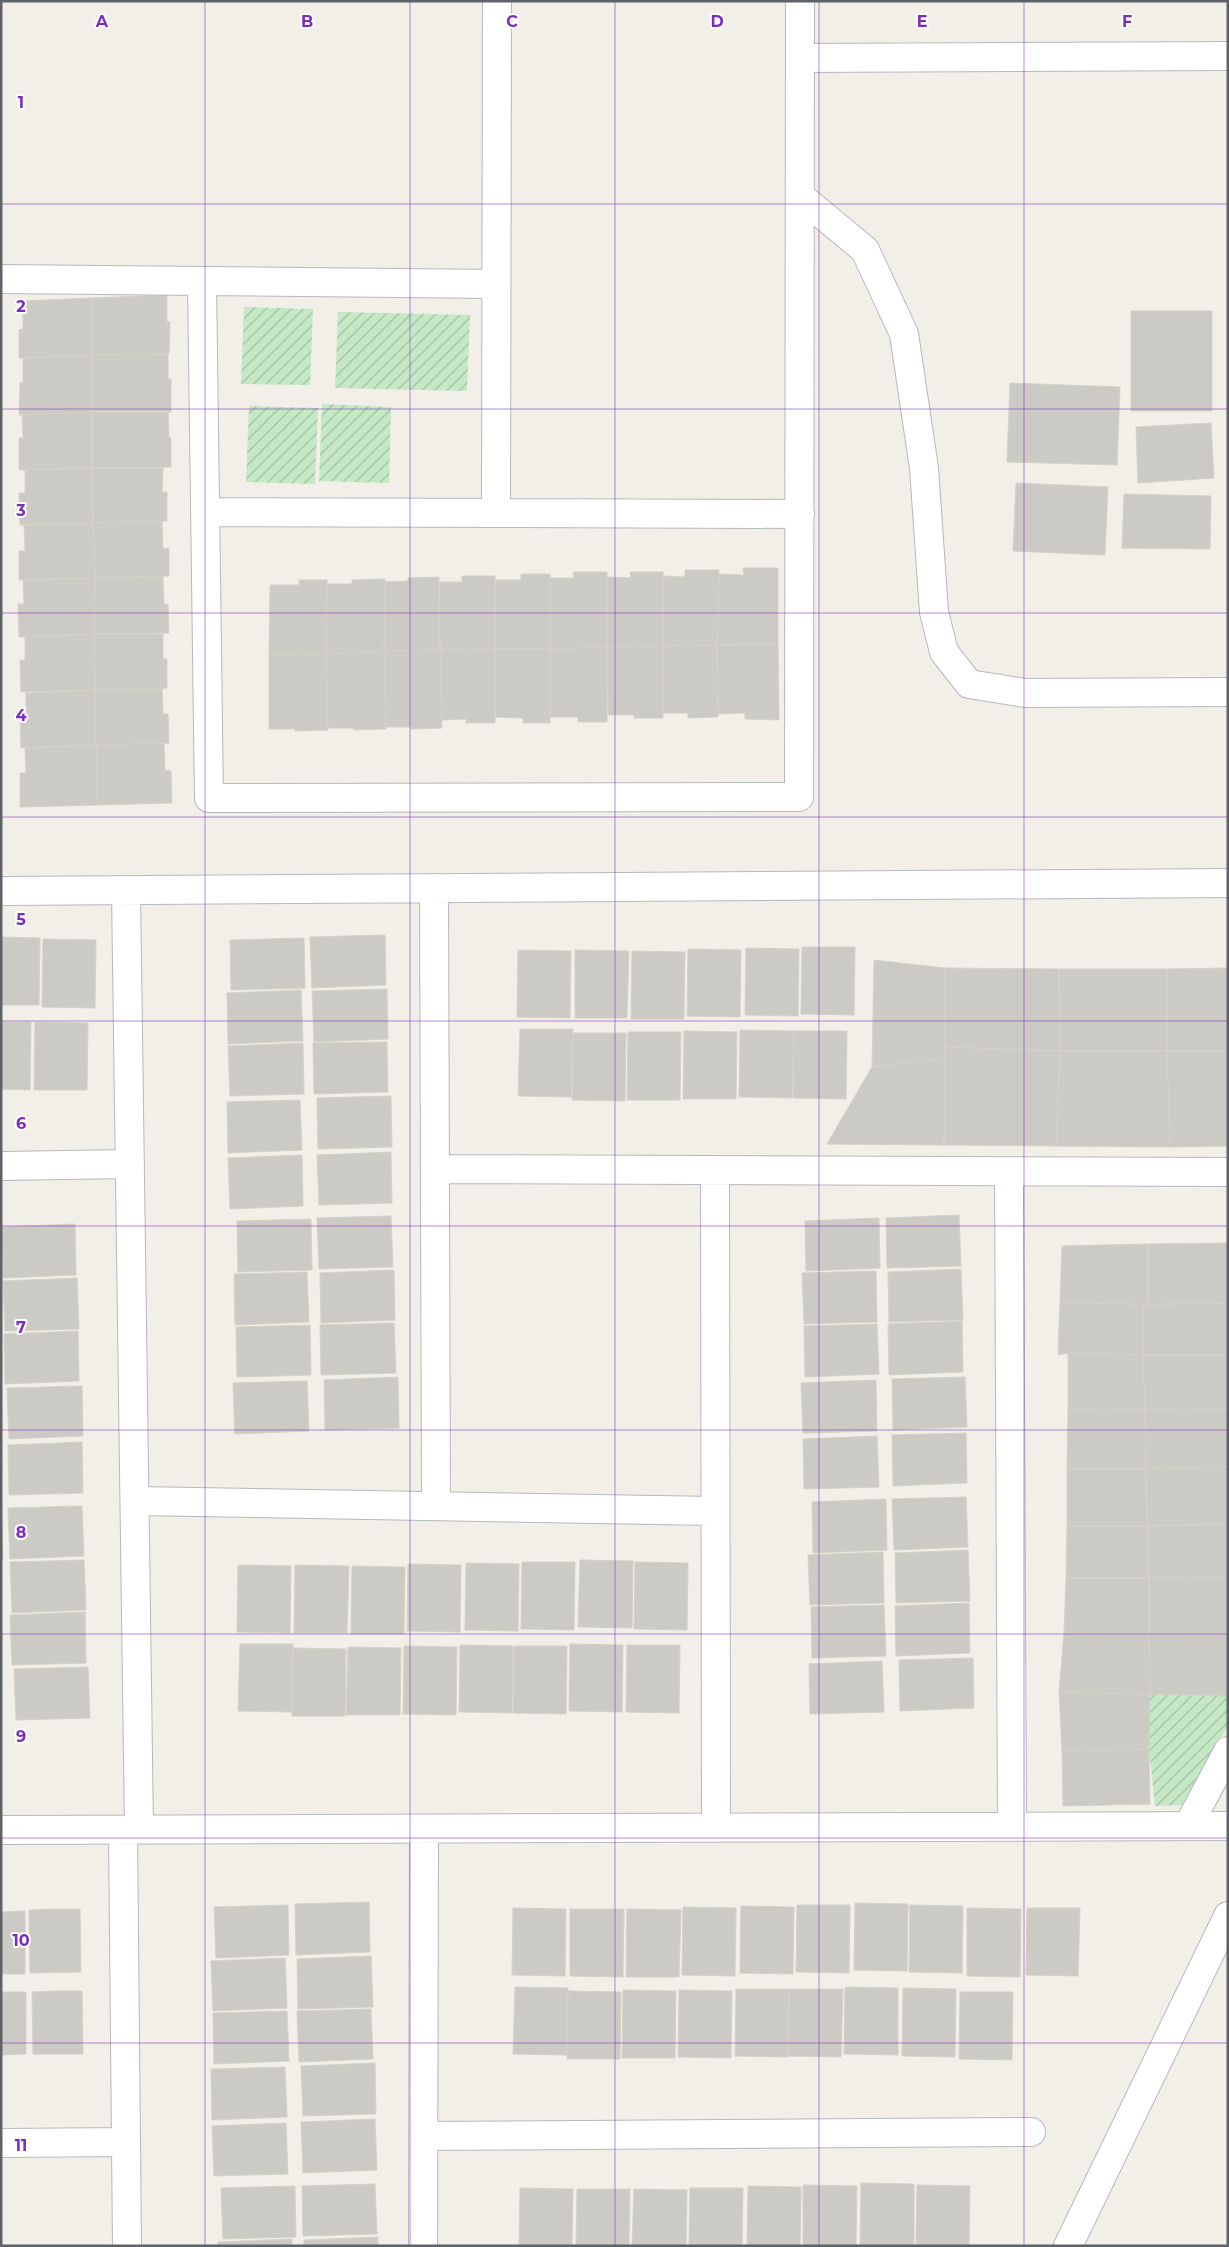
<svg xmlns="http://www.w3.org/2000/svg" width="1229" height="2247" viewBox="0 0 1229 2247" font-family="Montserrat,sans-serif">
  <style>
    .garden { fill: url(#garden-furrows) }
    .building { fill: #cccac5; stroke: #d6d1c6 }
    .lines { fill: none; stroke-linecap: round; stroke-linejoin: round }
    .minor-casing { stroke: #b5b8bc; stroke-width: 30 }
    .tertiary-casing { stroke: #b5b8bc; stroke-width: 30 }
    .minor { stroke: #fff; stroke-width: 28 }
    .tertiary { stroke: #fff; stroke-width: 28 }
    .grid { fill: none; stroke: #7b2cbf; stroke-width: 1; stroke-opacity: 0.55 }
    .grid-label { font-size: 16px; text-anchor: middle; font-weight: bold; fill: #7b2cbf; stroke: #fff; stroke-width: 4; stroke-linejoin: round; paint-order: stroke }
  </style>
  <defs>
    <pattern id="garden-furrows" width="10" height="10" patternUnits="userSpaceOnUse" patternTransform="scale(1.25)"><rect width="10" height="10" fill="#c5e8c5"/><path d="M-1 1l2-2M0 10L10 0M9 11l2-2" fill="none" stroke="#a3c0a4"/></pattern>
  </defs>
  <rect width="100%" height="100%" fill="#f1efe8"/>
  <path class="garden" d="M244,307L313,309L310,385L241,384Z
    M338,312L470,315L467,391L335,388Z
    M322,404L391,407L389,483L319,481Z
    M249,406L318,408L315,484L246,482Z
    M1150,1694L1228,1696V1725L1185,1805L1155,1806L1149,1749Z"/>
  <path class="building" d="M167,295V322H170L169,354L93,355L92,298Z
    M92,298L93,355L19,358V330L23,329V301Z
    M1131,311H1212V411H1131Z
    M168,354V379H171V412H92L93,355Z
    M93,355L92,412L19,415L20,383H23V358Z
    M1010,383L1120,387L1117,465L1007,462Z
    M92,412V468L19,470V438H23L22,415Z
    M92,412H168L169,437L171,438V467L92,468Z
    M1211,423L1214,478L1138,483L1136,427Z
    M92,468L93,523L20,525L19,493H25V470Z
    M92,468H163L162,492H167V521L93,523Z
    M1016,483L1108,487L1105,555L1013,551Z
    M1124,494L1211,496L1210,549L1122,548Z
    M162,521L163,549L169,548V576L95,578L93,523Z
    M93,523L95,578L19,580V551H25L24,525Z
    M743,568H778V644L717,645L719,574L744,575Z
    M685,570H719L717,645L663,646V576L685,577Z
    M573,572H607V647L550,649V578H574Z
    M630,572H663V646L607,647V577L631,578Z
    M521,574H550V649H495V580H521Z
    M163,576L164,604H168L169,633L94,634L95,578Z
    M462,576H495V649L440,650V582H462Z
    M439,577L440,650L384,651V582L408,581V578Z
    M95,578L94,634L19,637L18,604H24L23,580Z
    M385,579L384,651L326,654L327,584H352V580Z
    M299,580H327L326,654L269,655L270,585H299Z
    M94,634L95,690L21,692L20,660H25V637Z
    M94,634H163V659H167V688L95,690Z
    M778,644L779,720L745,719V713L718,714L717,645Z
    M717,645L718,717L688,718V713H662L663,646Z
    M663,646V718H634V715H608L607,647Z
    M607,647V722H578V717H550V649Z
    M495,649H550V723H523V718L495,717Z
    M495,649V723H466V719L442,720L440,650Z
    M440,650L442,728L411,729V727H386L384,651Z
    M384,651L386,729L353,730V728H328L326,654Z
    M326,654L328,730L295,731V729H269V655Z
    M162,688L163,714H168L169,743L96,745L95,690Z
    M95,690L96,745L21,748L20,714H26V693Z
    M164,743L165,770L171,771L172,803L97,805L96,745Z
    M96,745L97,805L20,807V773H26L25,748Z
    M385,935L386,985L312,988L310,937Z
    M1,937L40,938L39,1005H1Z
    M304,938L305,988L231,990L230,940Z
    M43,939L96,940L95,1008L42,1007Z
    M802,947H855L854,1015L801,1014Z
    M746,948L799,949L798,1016L745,1015Z
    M688,949L741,950L740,1017L687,1016Z
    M518,950L571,951L570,1018L517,1017Z
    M575,950L629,951L627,1018H575Z
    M632,951L685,952L684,1019H631Z
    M874,960L945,968V1058L872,1067Z
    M945,968L1059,969L1060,1051L944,1047Z
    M1228,968V1051H1167V969Z
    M1059,969H1167V1051H1060Z
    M387,989L388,1039L314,1042L312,991Z
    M301,990L303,1041L228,1044L227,993Z
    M1,1022H31L30,1090L1,1089Z
    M35,1022L88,1023L87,1090H34Z
    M520,1029H573L571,1097L518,1096Z
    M740,1030L794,1031L792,1098L739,1097Z
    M684,1031L737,1032L736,1099H683Z
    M794,1031H847L846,1099L793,1098Z
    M628,1032H681L680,1100H627Z
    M573,1033H626L625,1101L572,1100Z
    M387,1042L388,1092L314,1094L313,1043Z
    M303,1043L304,1094L230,1096L228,1046Z
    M944,1047L1060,1051L1056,1146L944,1145Z
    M1060,1051H1167L1170,1147L1056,1146Z
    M1167,1051H1228V1146L1170,1147Z
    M945,1058L944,1145L827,1144L872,1067Z
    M391,1096L392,1147L318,1149L317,1098Z
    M300,1100L302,1150L228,1153L227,1102Z
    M391,1152L392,1203L319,1205L317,1155Z
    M302,1155L303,1206L230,1209L228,1158Z
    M959,1215L961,1266L887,1268L886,1218Z
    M391,1216L393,1267L319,1269L317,1218Z
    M879,1218L880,1268L806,1271L805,1221Z
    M311,1219L312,1270L238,1272L237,1221Z
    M75,1224L76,1275L3,1278L1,1227Z
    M1228,1243V1303L1148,1305V1244Z
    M1148,1244V1305L1060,1302L1062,1246Z
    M961,1269L963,1320L889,1322L888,1272Z
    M394,1270L395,1320L321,1323L320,1273Z
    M876,1271L877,1322L804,1324L802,1273Z
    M307,1272L309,1322L235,1325L234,1274Z
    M77,1278L79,1329L5,1331L3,1281Z
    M1060,1302L1143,1304V1355L1068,1353L1058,1355Z
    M1228,1303V1355H1143V1304Z
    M962,1321L963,1372L889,1375L888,1324Z
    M394,1323L396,1373L321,1375L320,1325Z
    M877,1324L879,1374L805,1377L804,1326Z
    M310,1325L311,1375L237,1377L236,1327Z
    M78,1331L79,1381L5,1384L4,1334Z
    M1068,1353L1143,1355L1145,1409L1068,1410Z
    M1143,1355H1228V1410L1145,1409Z
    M398,1377L399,1428L325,1430L324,1380Z
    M965,1377L967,1427L893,1430L892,1379Z
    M876,1380L877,1431L803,1433L801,1383Z
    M307,1381L309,1431L235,1434L233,1383Z
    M82,1386L83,1436L9,1439L7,1388Z
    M1145,1409L1228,1410V1467L1146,1469Z
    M1145,1409L1146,1469H1067L1068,1410Z
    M966,1433L967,1483L893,1486L892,1435Z
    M877,1436L879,1487L804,1489L803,1439Z
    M82,1442L83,1493L9,1495L8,1445Z
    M1228,1467V1524L1147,1526L1146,1469Z
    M1067,1469H1146L1147,1526H1067Z
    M966,1497L968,1547L894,1550L892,1499Z
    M886,1499L887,1550L813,1553L812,1502Z
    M82,1506L84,1556L10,1559L8,1508Z
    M1,1508L3,1559H1Z
    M1228,1524V1577L1149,1578L1147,1526Z
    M1067,1526H1147L1149,1578H1066Z
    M968,1550L970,1601L896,1603L895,1553Z
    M883,1552L884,1603L810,1605L808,1555Z
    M84,1560L86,1610L12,1613L10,1562Z
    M580,1560L633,1561L632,1628L578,1627Z
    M522,1562H575L574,1630L521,1629Z
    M635,1562L688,1563L687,1630L634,1629Z
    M466,1563L519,1564L518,1631L465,1630Z
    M408,1564L461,1565L460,1632L407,1631Z
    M238,1565L291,1566L290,1633L237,1632Z
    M295,1565L349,1566L347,1633H294Z
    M352,1566L405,1567L404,1634H351Z
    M1228,1577V1633L1149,1635V1578Z
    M1066,1578H1149V1635L1064,1633Z
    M969,1603L970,1653L896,1656L895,1606Z
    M884,1605L886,1656L812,1658L811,1607Z
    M85,1612L86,1663L12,1665L10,1615Z
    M1064,1633L1149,1635L1150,1694L1059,1692Z
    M1228,1633V1696L1150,1694L1149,1635Z
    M240,1644H293L292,1712L238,1711Z
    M570,1644L623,1645L622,1712L569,1711Z
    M460,1645L513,1646L512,1713L459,1712Z
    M627,1645H680L679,1713L626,1712Z
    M404,1646L457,1647L456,1715L403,1714Z
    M514,1646H567L566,1714L513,1713Z
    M348,1647L401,1648L400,1715H346Z
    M293,1648L346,1649L345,1716H292Z
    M973,1658L974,1708L900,1711L899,1660Z
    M882,1661L884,1712L810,1714L809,1664Z
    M88,1667L90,1718L16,1720L14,1669Z
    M1059,1692L1150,1694L1149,1749L1062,1751Z
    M1149,1749L1150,1804L1063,1806L1062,1751Z
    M369,1902L370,1952L296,1955L295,1904Z
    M855,1903L908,1904L907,1971L854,1970Z
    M288,1905L289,1955L216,1958L214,1907Z
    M797,1905H850L849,1973L796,1972Z
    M910,1905L963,1906L962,1973L909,1972Z
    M741,1906L794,1907L793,1974L740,1973Z
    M683,1907L736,1908L735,1976L682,1975Z
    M513,1908L566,1909L565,1976L512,1975Z
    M967,1908L1021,1909L1020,1977L967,1976Z
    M1027,1908H1080L1078,1976L1026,1975Z
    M55,1909H80L81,1972L30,1973L29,1910Z
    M570,1909H624L623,1977L570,1976Z
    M627,1909L681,1910L679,1977H626Z
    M25,1911V1974H1V1912Z
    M371,1956L373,2007L298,2009L297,1959Z
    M285,1958L287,2008L213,2011L211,1961Z
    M515,1987L568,1988L567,2055L513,2054Z
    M845,1987L898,1988V2055L844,2054Z
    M903,1988L956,1989L955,2057L902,2056Z
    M736,1989H789L788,2057L735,2056Z
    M789,1989H843L841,2057L788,2056Z
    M623,1990L676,1991L675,2058H622Z
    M679,1990L732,1991L731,2058L678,2057Z
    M57,1991H82L83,2054H33L32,1992Z
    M568,1991L621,1992L620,2059H567Z
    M1,1992H26V2054L1,2055Z
    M960,1992H1013L1012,2060L959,2059Z
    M371,2009L373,2059L299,2062L297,2011Z
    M287,2011L289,2061L214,2064L213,2013Z
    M375,2063L376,2114L303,2116L301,2066Z
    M285,2067L287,2117L212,2120L211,2069Z
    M375,2119L377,2170L303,2173L301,2122Z
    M286,2123L288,2174L214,2176L212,2126Z
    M861,2183L914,2184V2246H860Z
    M375,2184L377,2234L303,2236L302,2186Z
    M803,2185L857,2186L856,2246H803Z
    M917,2185L970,2186L969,2246H916Z
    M295,2186L296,2237L223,2239L221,2188Z
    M748,2186L801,2187L800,2246H747Z
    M520,2188L573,2189L572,2246H519Z
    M690,2188H743L742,2246H689Z
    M577,2189H630L629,2246H576Z
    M634,2189L687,2190L686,2246H632Z
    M378,2237V2246H304V2240Z
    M292,2239V2246H218V2242Z"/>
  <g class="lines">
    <defs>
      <path id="minor" d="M800,58L1228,56
        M800,196L865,250L904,334L924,468L934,612L944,652L969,684L1025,693L1228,692
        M1,279L496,284
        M202,281L209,798L799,797L800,1
        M206,512L800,514
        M496,513L497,1
        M434,888L436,1506
        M126,890L139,1829
        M1,891L1228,883
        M1,1166L130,1164
        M435,1169L1228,1172
        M715,1170L716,1828
        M1009,1171L1012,1827
        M135,1501L714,1511
        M1188,1826L1228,1751
        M1,1830L1228,1826
        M123,1830L127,2246
        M423,2136L1031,2132
        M1,2143L126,2142
        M423,2246L424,1829"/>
      <path id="tertiary" d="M1068,2246L1228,1916"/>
    </defs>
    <use href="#minor" class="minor-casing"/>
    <use href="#tertiary" class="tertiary-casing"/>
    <use href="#minor" class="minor"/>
    <use href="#tertiary" class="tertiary"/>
  </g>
  <path class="grid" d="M205,1V2246M410,1V2246M615,1V2246M819,1V2246M1024,1V2246M1,204H1228M1,409H1228M1,613H1228M1,817H1228M1,1021H1228M1,1226H1228M1,1430H1228M1,1634H1228M1,1838H1228M1,2043H1228"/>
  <g class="grid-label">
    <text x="102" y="27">A</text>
    <text x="307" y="27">B</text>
    <text x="512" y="27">C</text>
    <text x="717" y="27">D</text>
    <text x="922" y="27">E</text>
    <text x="1127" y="27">F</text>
    <text x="21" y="108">1</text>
    <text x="21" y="312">2</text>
    <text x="21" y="516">3</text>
    <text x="21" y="721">4</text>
    <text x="21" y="925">5</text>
    <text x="21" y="1129">6</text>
    <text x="21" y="1333">7</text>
    <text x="21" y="1538">8</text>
    <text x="21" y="1742">9</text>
    <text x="21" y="1946">10</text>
    <text x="21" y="2151">11</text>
  </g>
  <rect width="1229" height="2247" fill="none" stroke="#5f6368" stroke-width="5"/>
</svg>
